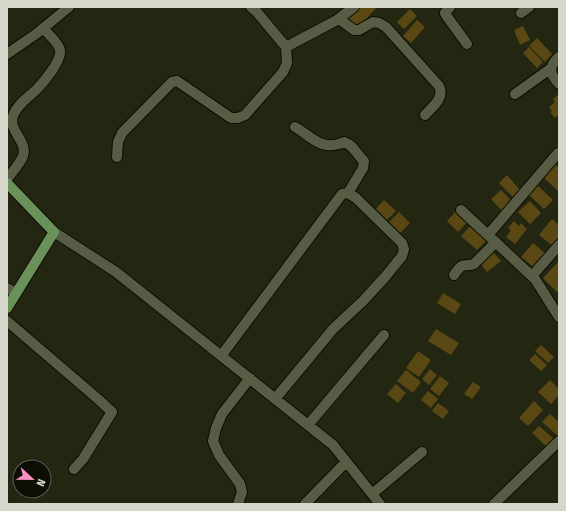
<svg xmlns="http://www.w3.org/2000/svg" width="566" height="511" viewBox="0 0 566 511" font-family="'Fira Sans Condensed',sans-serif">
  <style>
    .building { fill: #5a4814 }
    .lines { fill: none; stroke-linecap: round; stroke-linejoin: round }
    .minor-casing { stroke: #0d0f00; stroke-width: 12 }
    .major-casing { stroke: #0d0f00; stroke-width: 12 }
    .minor { stroke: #585c45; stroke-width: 10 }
    .major { stroke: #6a915a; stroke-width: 10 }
  </style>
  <rect width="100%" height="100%" fill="#232611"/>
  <path class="building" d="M358,7H377L358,28L348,18Z
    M410,9L417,16L404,29L397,22Z
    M417,20L425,27L411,43L403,36Z
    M523,26L530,40L520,45L514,30Z
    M537,38L552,54L545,62L529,46Z
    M529,47L543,62L537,68L523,53Z
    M558,95L559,96V115L555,118L550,112L552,111L549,107L555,102L553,99Z
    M555,164L559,168V192L543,177Z
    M507,175L521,191L514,198L499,183Z
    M536,184L553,200L544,209L527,193Z
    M501,190L513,202L503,212L491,199Z
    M384,200L396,211L387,220L376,209Z
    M530,201L541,213L530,224L518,212Z
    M458,209L469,220L458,232L447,221Z
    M399,212L410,223L400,233L389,222Z
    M552,219L559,225V239L553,246L539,235Z
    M514,221L519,226L521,223L527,229L515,244L506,237L511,230L508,228Z
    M473,223L489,238L477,250L461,236Z
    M533,243L547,255L536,269L521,257Z
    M493,252L501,261L487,272L480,263Z
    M559,261V290L557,292L543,278Z
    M443,293L461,304L455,314L437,303Z
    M436,329L459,343L451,355L428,341Z
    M541,345L554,357L548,363L535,351Z
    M418,351L431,360L419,377L406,368Z
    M535,354L547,365L541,371L529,360Z
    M430,369L437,375L429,385L422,379Z
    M406,370L421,382L413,393L397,381Z
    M440,376L449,383L439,396L430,389Z
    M550,380L559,389V395L551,404L538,392Z
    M473,382L481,387L472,399L464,394Z
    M396,384L406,393L398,403L387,394Z
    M428,391L438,399L431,408L421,400Z
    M534,401L543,410L528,426L519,418Z
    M438,403L449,411L443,419L432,411Z
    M550,414L559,422V437L542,422Z
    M539,426L555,440L548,448L532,433Z"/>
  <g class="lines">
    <defs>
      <path id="minor" d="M450,7L445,13L446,15L467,44
        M521,13L529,7
        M339,19L354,30H359L373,22L379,23L386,27L439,86C445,98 432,107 425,115
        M286,47L337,20L354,7
        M7,54L36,34L69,7
        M559,57C548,67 549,73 559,84
        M515,94L550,69
        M295,127C312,137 322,152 344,142C355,146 355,153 364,161L363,168L348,193
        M117,157L118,142L122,133L172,82L177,81L231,118H238L245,115L283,72L287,63L286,47L256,11L251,7
        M7,179C12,172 20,164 23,156C28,141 8,131 13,116C17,104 29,97 37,89C44,82 62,60 60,50C58,42 48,34 43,28
        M461,210L535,279L559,317
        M54,232L116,272L333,445L380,504
        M488,235L558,153
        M454,275C464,260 463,268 474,264L496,242
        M532,276L559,245
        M7,288L16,293
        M7,321L98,399L112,412L83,459L74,469
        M221,356L342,194L348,193L356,198L402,243L404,249L402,256L385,277L363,301L333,329L275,399
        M308,425L384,335
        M372,494L422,452
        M238,504L242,492L240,484L219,455L213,441L216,428L222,414L250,378
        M305,504L346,462
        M494,504L559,441"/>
      <path id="major" d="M7,183L54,232L7,308"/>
    </defs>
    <use href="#minor" class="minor-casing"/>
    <use href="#major" class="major-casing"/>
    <use href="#minor" class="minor"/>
    <use href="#major" class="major"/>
  </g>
  <rect width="566" height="511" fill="none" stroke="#d5d7ca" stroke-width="16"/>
  <g transform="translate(32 479) rotate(112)"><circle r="19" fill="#0d0e06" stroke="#5d5e54"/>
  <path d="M0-3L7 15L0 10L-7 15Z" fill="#fb8fc3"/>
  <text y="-6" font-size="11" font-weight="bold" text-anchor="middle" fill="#d5d7ca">N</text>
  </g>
</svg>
